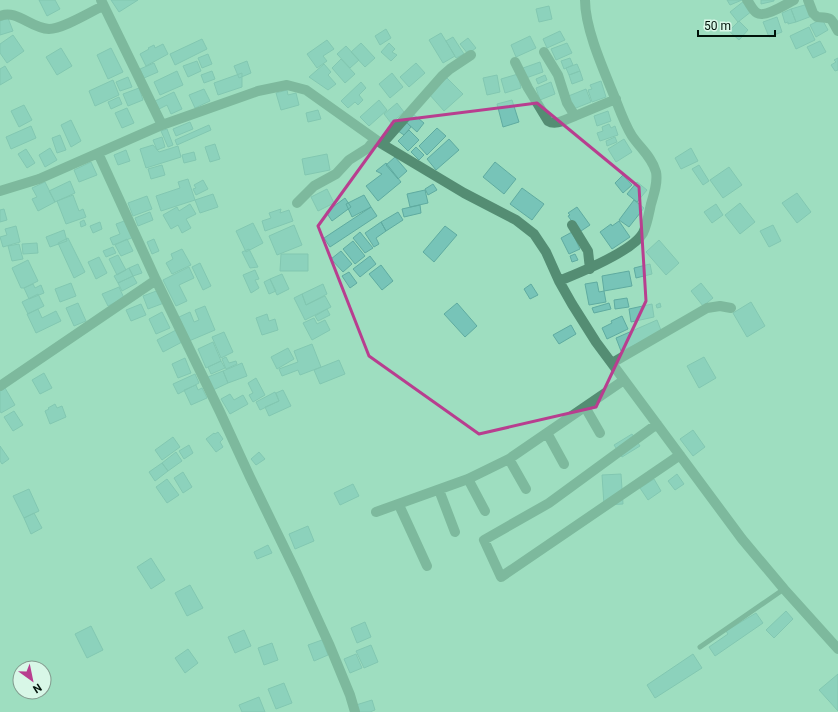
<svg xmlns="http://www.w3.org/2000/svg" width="838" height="712" viewBox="0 0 838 712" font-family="Roboto,sans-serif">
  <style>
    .building { fill: #77c4b8; stroke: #5faba0 }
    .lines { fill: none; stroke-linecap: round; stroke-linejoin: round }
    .service { stroke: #548d73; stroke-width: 5 }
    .minor { stroke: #548d73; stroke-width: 10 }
    .marked { fill: none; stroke: #b83e8f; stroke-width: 3; stroke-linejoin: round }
  </style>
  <rect width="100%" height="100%" fill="#9edec0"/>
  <path class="building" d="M39,0H55L60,9L47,16Z
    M111,0H138L119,12Z
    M727,0H742L730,5Z
    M761,0H774V1L761,4Z
    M744,1L752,11L738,22L730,12Z
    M808,4L812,16L796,22L791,9Z
    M549,6L552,19L539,22L536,9Z
    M791,9L796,22L788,24V22L785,23L782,13Z
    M777,17L782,32L769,37L763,22Z
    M8,18L13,31L0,35V21Z
    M822,19L828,30L816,37L810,25Z
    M739,21L748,30L739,40L729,31Z
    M809,27L815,40L796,49L790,36Z
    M386,29L391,38L380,45L375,36Z
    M560,31L565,40L547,48L543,39Z
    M441,33L455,56L443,63L429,40Z
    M13,35L24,51L7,63L0,53V44Z
    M530,36L536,48L516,57L511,45Z
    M453,37L464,54L456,58L446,41Z
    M468,38L476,48L468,54L460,44Z
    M202,39L207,49L175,65L170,54Z
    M327,40L334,49L323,56L327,61L317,68L307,54Z
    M820,41L826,52L813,58L807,47Z
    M361,43L375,58L365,67L351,52Z
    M389,43L395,49L392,52L397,55L391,61L381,52Z
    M567,43L572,53L556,60L551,49Z
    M163,44L168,54L146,66L140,54L149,49L148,48L154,45L155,48Z
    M346,46L359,60L350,68L337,54Z
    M61,48L72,66L57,75L46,57Z
    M111,48L123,72L108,79L97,55Z
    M208,54L212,64L202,68L198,58Z
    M570,58L573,65L564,69L561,61Z
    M838,58V70L835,71L831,65L836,62L834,60Z
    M341,59L355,74L345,83L332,68Z
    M197,61L201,71L188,77L183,66Z
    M247,61L251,73L239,78L234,66Z
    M540,62L543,72L526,78L523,68Z
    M154,63L158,72L144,78L140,69Z
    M416,63L425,73L409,87L400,77Z
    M324,64L331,72L328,75L336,84L328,90L309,77Z
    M577,64L580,71L569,75L566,68Z
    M5,66L12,78L0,85V69Z
    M177,71L183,85L160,95L154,82Z
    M212,71L215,79L204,83L201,75Z
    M580,71L583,80L572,84L569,75Z
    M242,73V87L218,95L214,83Z
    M392,73L403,87L390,98L379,84Z
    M518,74L521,88L505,93L501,79Z
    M497,75L500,92L487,95L483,78Z
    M545,75L547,80L538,84L536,79Z
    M128,77L132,87L120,91L116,82Z
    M447,78L463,94L444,111L429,94Z
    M113,80L119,95L95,106L89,91Z
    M601,81L606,97L592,102L588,90L592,89L590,85Z
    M361,82L366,88L359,95L363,100L358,105L355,102L348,108L341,101Z
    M551,82L555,94L540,100L536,88Z
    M139,88L143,100L128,106L123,94Z
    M204,89L210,101L195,108L189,95Z
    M586,89L591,102L571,110L566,97Z
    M287,90L288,95L296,93L299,105L281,110L276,93Z
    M174,92L182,109L171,114L167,105L159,109L155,101Z
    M119,97L122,104L111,109L108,102Z
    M379,100L387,110L369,126L360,117Z
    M512,100L519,122L503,127L497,104Z
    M397,103L404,112L391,123L384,114Z
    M24,105L32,120L19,127L11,111Z
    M127,108L134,123L122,128L115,113Z
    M318,110L321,119L308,122L306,113Z
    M608,111L611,121L597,126L594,116Z
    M413,114L424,123L417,132L406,122Z
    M71,120L81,141L71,147L61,125Z
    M190,122L193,129L176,136L173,129Z
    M406,122L411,127L404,135L398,131Z
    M609,124L611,128L615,126L618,135L600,141L597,133L603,131L602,127Z
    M209,125L211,130L177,145L175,140Z
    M31,126L36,138L11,149L6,137Z
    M437,128L446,136L427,155L419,146Z
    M167,129L173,145L168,147L161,131Z
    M409,130L419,140L408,151L398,141Z
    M60,135L66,150L57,153L52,138Z
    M162,137L165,147L157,150L153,140Z
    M615,137L617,142L607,146L606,141Z
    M449,139L459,150L436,170L427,159Z
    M624,139L632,152L616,162L608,149Z
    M215,144L220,159L210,162L205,147Z
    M153,145L159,152L178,146L181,157L146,168L140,149Z
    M416,147L424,155L419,160L411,152Z
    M50,148L57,160L45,167L39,155Z
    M691,148L698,161L681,169L675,158Z
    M26,149L35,163L27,168L18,154Z
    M126,150L130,161L118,165L114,155Z
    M194,152L196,160L184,163L182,155Z
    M327,154L330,170L305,175L302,159Z
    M395,157L407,171L398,179L386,165Z
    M91,162L97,175L79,182L74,170Z
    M495,162L516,179L504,194L483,177Z
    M386,163L401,182L378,201L366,186L382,174L376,171Z
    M162,165L165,175L151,179L148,169Z
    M699,165L709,181L703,185L692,169Z
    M729,167L742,185L723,198L710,180Z
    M623,175L632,185L623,193L615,183Z
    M188,179L195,200L161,211L156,196L180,188L178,182Z
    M203,180L208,189L196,195L193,189L196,188L194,185Z
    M70,181L75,193L55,202L49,191Z
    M45,182L55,202L38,211L32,199L37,197L32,188Z
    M637,182L647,190L637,202L627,194Z
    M433,184L437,190L428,195L425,189Z
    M522,188L544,204L532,220L510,204Z
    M327,189L334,203L318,211L311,197Z
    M425,190L428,203L410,207L407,194Z
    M797,193L811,212L797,223L782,203Z
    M213,194L218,207L200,213L195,200Z
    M73,195L79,211L83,209L86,217L66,224L57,201Z
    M364,195L371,207L352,217L346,204Z
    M147,196L152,209L133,216L128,203Z
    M345,198L351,207L332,221L326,212Z
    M634,200L644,208L629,227L619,220Z
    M740,203L755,222L740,234L725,215Z
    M190,204L196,214L186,219L191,228L182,233L178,225L171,229L163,215L177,207L179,211Z
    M716,204L723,215L712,223L704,212Z
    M420,205L421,213L404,217L402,209Z
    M371,207L377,216L330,247L324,238Z
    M577,207L590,225L581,231L573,223L568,216L570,215L568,213Z
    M4,209L7,220L0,222V210Z
    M281,209L280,213L289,210L293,221L265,231L262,221L271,218L269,213Z
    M150,212L153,220L138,226L135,218Z
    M398,212L403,220L386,231L381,222Z
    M84,220L86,225L81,227L80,222Z
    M127,220L134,237L113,245L110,238L120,234L116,224Z
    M619,221L630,237L612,249L600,232L611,224L612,226Z
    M100,222L102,229L93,233L90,226Z
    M381,222L386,231L376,238L379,244L374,247L365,233Z
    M253,223L263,243L246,252L236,231Z
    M294,225L302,245L277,255L269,236Z
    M773,225L781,241L769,247L760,231Z
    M16,226L20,242L3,247L0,237L7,235L5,229Z
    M445,226L457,235L434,262L423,252Z
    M64,230L67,241L50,247L46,237Z
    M360,232L373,248L365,253L353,238Z
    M572,232L580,249L569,254L561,238Z
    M68,238L85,272L74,278L58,243Z
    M127,239L133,251L121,256L115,245Z
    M154,239L159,251L152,254L147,242Z
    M659,240L679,263L666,275L646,252Z
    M353,241L365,256L355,264L343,249Z
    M37,243L38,253L23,254L22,244Z
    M19,244L23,259L12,261L8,246Z
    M113,247L116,253L106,257L103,251Z
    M182,249L191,265L172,274L166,263L173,259L171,254Z
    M249,249L258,267L250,268L242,252Z
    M341,251L352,264L343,272L331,259Z
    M281,254H308V271H280Z
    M575,254L578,260L572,262L570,256Z
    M118,255L126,270L117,275L109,259Z
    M370,256L376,264L360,277L353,269Z
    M99,257L107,273L96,279L88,262Z
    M28,260L38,281L24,288H21L12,268Z
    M200,263L211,286L203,290L192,267Z
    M138,264L142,273L133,276L129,268Z
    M650,264L652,274L636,278L634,268Z
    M381,265L393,281L382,290L369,274Z
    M189,267L194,278L179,285L187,301L176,306L163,280Z
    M129,268L133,276L118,283L114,276Z
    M255,270L259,279L255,280L259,288L251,293L243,275Z
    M629,271L632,286L604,291L602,276Z
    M349,272L357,283L350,288L342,276Z
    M282,274L289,289L277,295L270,279Z
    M133,276L137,283L122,291L118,283Z
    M270,279L276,291L269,294L264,282Z
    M597,282L599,292L604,291L606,302L589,305L585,284Z
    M71,283L76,296L60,302L55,289Z
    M701,283L713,298L703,306L691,291Z
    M33,284L35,288L41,285L44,293L29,299L24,288Z
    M323,284L327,294L306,305L302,294Z
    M531,284L538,295L530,299L524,289Z
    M119,287L124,298L108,306L102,294Z
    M159,290L164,303L148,309L143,296Z
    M38,294L44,306L28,314L22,302Z
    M302,294L306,305L325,296L331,307L305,320L294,298Z
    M627,298L629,307L615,309L614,300Z
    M751,302L765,326L747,337L733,313Z
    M78,303L86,321L74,326L66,308Z
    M457,303L477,326L465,337L444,314Z
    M609,303L611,309L594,313L592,308Z
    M660,303L661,307L657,308L656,305Z
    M141,304L146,315L131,321L126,310Z
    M652,304L654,317L631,322L629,309Z
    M205,306L215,330L189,341L179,317L190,312L194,322L199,320L195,310Z
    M38,309L42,318L56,311L61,321L36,333L27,314Z
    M327,309L330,315L318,321L315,316Z
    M162,312L170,328L156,334L149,319Z
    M267,314L269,321L275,319L278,330L262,335L256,318Z
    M622,316L628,329L607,339L602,328L612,323L611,321Z
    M314,318L317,324L325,320L330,330L312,340L303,323Z
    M657,320L662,333L621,351L616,338Z
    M571,325L576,334L559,344L553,335Z
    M176,330L182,342L163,352L157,340Z
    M224,332L233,352L221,358L212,337Z
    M213,342L221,361L206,368L198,349Z
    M312,344L321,367L300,375L298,370L282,376L279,369L298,362L294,351Z
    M288,348L294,359L277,369L271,357Z
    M226,357L229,363L236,361L237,364L226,369L222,359Z
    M704,357L716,378L699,388L687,366Z
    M185,358L191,373L178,378L172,364Z
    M339,360L345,374L320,384L314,370Z
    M221,361L225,368L211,374L208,367Z
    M242,363L247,376L228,383L223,371Z
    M223,371L228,383L213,390L208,377Z
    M44,373L52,388L40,394L32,380Z
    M195,374L199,383L178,394L173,384Z
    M256,378L265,395L253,402L249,395L253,393L248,383Z
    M196,385L198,390L202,388L207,398L191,405L184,390Z
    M5,388L15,405L1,413L0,411V391Z
    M283,390L291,406L269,416L265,407L279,401L276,393Z
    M275,392L279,401L260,410L256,402Z
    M230,394L234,400L243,395L248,404L230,414L221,399Z
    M55,404L57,408L62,406L66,417L50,424L45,411L49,409L48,408Z
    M14,411L23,425L13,431L4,417Z
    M693,430L705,447L693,456L680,439Z
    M218,432L223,439L220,442L223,447L216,452L206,439L214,433L215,434Z
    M632,434L640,446L622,457L614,445Z
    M173,437L180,447L162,460L155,450Z
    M189,445L193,453L184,459L179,451Z
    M0,446L9,459L2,464L0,461Z
    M176,452L182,461L168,471L162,463Z
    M259,452L265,459L256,465L251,459Z
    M162,463L168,471L155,481L149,472Z
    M183,472L192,487L183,493L174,478Z
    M621,474L623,504L604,505L602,475Z
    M677,474L684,484L675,490L668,481Z
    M167,479L179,495L167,503L156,487Z
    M654,479L661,491L648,500L640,488Z
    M353,484L359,496L340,505L334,493Z
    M29,489L39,511L24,518L13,496Z
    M34,513L42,528L31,534L24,518Z
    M308,526L314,541L295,549L289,534Z
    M268,545L272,553L257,559L254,552Z
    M151,558L165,580L151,589L137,567Z
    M190,585L203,608L187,616L175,593Z
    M786,611L793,619L774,638L766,630Z
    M756,613L763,623L715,656L709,647L728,634L726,631Z
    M365,622L371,637L357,643L351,628Z
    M91,626L103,650L87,658L75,634Z
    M244,630L251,646L235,653L228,637Z
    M322,640L328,655L314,661L308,645Z
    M272,643L278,660L264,665L258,648Z
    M371,645L378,662L364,668L356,651Z
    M188,649L198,663L185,673L175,658Z
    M356,654L362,668L350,673L344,659Z
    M693,654L702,668L655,698L647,685Z
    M838,674V711L819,690Z
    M284,683L292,703L276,709L268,689Z
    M259,697L265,712H242L239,705Z
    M372,700L375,710L370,712H359L356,705Z"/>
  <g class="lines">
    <path class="service" d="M700,647L784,589"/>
    <path class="minor" d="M101,0L162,125
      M747,0C750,4 753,11 757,13C765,18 786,4 794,0
      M808,0L813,13L817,17C833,18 830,17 838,31
      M0,16C17,9 30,28 49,29C63,29 90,12 103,6
      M544,52L558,75L567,103L575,116L616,99
      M515,62L528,88L548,121C556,126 566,119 575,116
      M382,144L442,76L450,69L471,55
      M98,153L156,280L220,412L250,477L297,574L329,644L350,695L355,712
      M0,191L39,179L162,125L258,91L287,85L306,90L382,144L464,193L516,220L534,234L546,252L559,281L572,304L596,342L742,539L784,589L838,649
      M297,203L314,186L336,174L349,160L368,148L375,139
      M572,225L588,251L590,269
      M559,281C579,273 633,251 643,233C647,225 649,213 651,204C654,194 658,182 656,172C652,157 640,148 632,136C625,125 620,111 615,98C604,71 585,29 585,0
      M612,363L707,308L720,306L731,308
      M0,386L156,280
      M585,407L600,433
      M657,424L549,503L484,540L501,577L680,455
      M547,433L564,464
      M509,459L526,489
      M468,479L485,511
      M439,490L455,532
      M399,505L427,566
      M376,512L468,479L509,459L624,380"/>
  </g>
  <path d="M0 0H838V712H0ZM537,103L639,187L646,301L596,407L479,434L369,356L318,226L394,121Z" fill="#9edec0" fill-opacity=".55" fill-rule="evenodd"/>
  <path class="marked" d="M537,103L639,187L646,301L596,407L479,434L369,356L318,226L394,121Z"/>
  <g transform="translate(32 680) rotate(147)"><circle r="19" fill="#d8f7e7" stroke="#829b8e"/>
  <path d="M0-3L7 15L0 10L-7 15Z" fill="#b83e8f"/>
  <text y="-6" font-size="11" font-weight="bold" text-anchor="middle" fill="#001209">N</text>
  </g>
  <path d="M698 30v6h77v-6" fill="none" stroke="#001209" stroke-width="2"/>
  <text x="704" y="30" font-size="12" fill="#001209" stroke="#d8f7e7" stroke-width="3" paint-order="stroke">50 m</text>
</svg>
